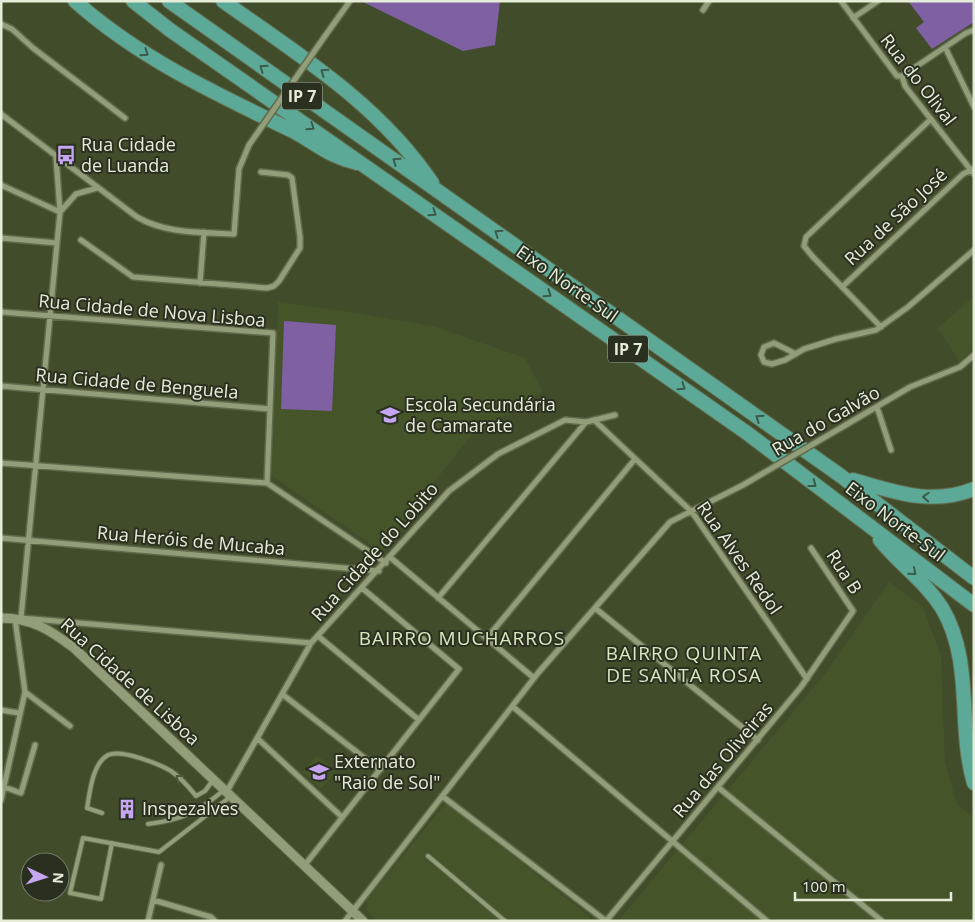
<svg xmlns="http://www.w3.org/2000/svg" width="975" height="922" viewBox="0 0 975 922" font-family="'Open Sans',sans-serif">
  <style>
    .built { fill: #46542a }
    .green { fill: #7f61a3 }
    .lines { fill: none; stroke-linecap: round; stroke-linejoin: round }
    .service-casing { stroke: #616a4c; stroke-width: 6 }
    .minor-casing { stroke: #616a4c; stroke-width: 8 }
    .tertiary-casing { stroke: #616a4c; stroke-width: 11 }
    .trunk-casing { stroke: #616a4c; stroke-width: 16 }
    .service { stroke: #919e79; stroke-width: 4 }
    .minor { stroke: #919e79; stroke-width: 5 }
    .tertiary { stroke: #919e79; stroke-width: 9 }
    .trunk { stroke: #5ca998; stroke-width: 14 }
    .minor-bridge-casing { stroke: #616a4c; stroke-width: 8; stroke-linecap: butt }
    .minor-bridge { stroke: #919e79; stroke-width: 5 }
    .oneway { stroke: #3c5a4a }
    .oneway2 { stroke: #4e563f }
    .labels { text-anchor: middle; stroke-width: 4; stroke-linejoin: round; paint-order: stroke }
    .shield { fill: #2a3020; stroke: #adb4a2; stroke-width: 1 }
    .shield-label { font-size: 16px; font-weight: bold; fill: #e5edd9 }
    .street-label { font-size: 18px; fill: #e5edd9; stroke: #2a3020 }
    .poi-label { font-size: 18px; fill: #e5edd9; stroke: #2a3020; text-anchor: start }
    .neighbourhood-label { font-size: 19px; letter-spacing: 1px; fill: #d9e8c0; stroke: #2a3020 }
  </style>
  <rect width="100%" height="100%" fill="#414c2a"/>
  <path class="built" d="M974,296V348L959,362L948,343L937,329Z
    M278,302L358,313L436,327L525,358L543,392L469,438L380,551L271,475Z
    M889,582L923,607L941,656L945,763L957,804L974,818V921H618L824,675Z
    M317,755L336,771L321,789L302,772Z
    M446,803L589,916L592,921H376L367,910V899Z"/>
  <path class="green" d="M361,1H500L495,45L463,51Z
    M908,1H974V22L932,49L916,28L924,22Z
    M284,321L336,325L332,411L281,409Z"/>
  <g class="lines">
    <defs>
      <path id="service" d="M102,813L87,808C90,792 92,764 108,755C122,749 159,764 171,771C181,778 189,787 196,796L205,791L213,780
        M148,824C182,820 198,812 224,790
        M112,843L101,899L70,893L83,838L159,852L230,797
        M428,856L505,921"/>
      <path id="minor" d="M841,1L897,76H902L905,86L974,174
        M703,10L709,1
        M853,18L878,1
        M1,24L12,29L33,48L125,118
        M325,36L350,1
        M945,47L974,107
        M902,76L966,33L974,30
        M1,114L137,217C166,234 201,232 234,234L239,169L249,145
        M56,157L60,212L21,618L311,643
        M1,185L60,212
        M60,212L76,194L97,188
        M1,238L57,243
        M81,240L133,277L267,288L274,286L279,281L300,248V237L292,178L288,175L261,172
        M200,283L204,232
        M842,287L963,174L973,169
        M1,312L273,333L267,483
        M881,327L813,257L804,246L806,237L931,119
        M796,354L774,343L764,347L761,355L764,362L772,364L785,360L804,349L836,339L876,330L908,307L974,250
        M1,386L270,409
        M877,407L891,450
        M594,420L692,512L807,679
        M844,426L910,387L960,367L974,355
        M1,463L267,483L386,563
        M1,538L379,571
        M391,558L534,678
        M438,598L586,422
        M595,608L758,740
        M318,636L419,720
        M487,638L635,459
        M25,692L70,726
        M282,694L380,770
        M512,706L767,921
        M1,710L19,713
        M257,738L342,817
        M4,787L21,793L35,745
        M719,788L882,921
        M226,793L311,643L449,491L498,454L565,420L586,422L615,415
        M442,796L606,921
        M1,800L25,692L15,619
        M304,866L459,669L362,588
        M153,900L211,917L215,921
        M148,921L161,865
        M345,921L538,673L670,522L743,485
        M606,921L801,687L853,611L811,548"/>
      <path id="tertiary" d="M1,618C32,618 50,630 74,648L363,921"/>
      <path id="trunk" d="M75,1C139,58 216,94 293,131C317,144 328,156 357,163
        M133,1L170,30L747,433L974,605
        M169,1L841,476L974,578
        M223,1C299,55 379,104 432,183
        M853,480C895,492 931,506 974,489
        M880,540C900,565 925,581 942,608C974,662 957,725 974,783"/>
    </defs>
    <use href="#service" class="service-casing"/>
    <use href="#minor" class="minor-casing"/>
    <use href="#tertiary" class="tertiary-casing"/>
    <use href="#trunk" class="trunk-casing"/>
    <use href="#service" class="service"/>
    <use href="#minor" class="minor"/>
    <use href="#tertiary" class="tertiary"/>
    <use href="#trunk" class="trunk"/>
    <defs>
      <path id="minor-bridge" d="M249,145L325,36
        M743,485L844,426"/>
    </defs>
    <use href="#minor-bridge" class="minor-bridge-casing"/>
    <use href="#minor-bridge" class="minor-bridge"/>
  </g>
  <defs><path id="oneway-chevron" d="M-2-3.5L2.5 0L-2 3.5" fill="none" stroke-width="1.6" stroke-linecap="round" stroke-linejoin="round" transform="scale(1.25)"/></defs>
  <g class="oneway">
    <use href="#oneway-chevron" transform="translate(145 53) rotate(35)"/>
    <use href="#oneway-chevron" transform="translate(263 68) rotate(-145)"/>
    <use href="#oneway-chevron" transform="translate(324 72) rotate(-145)"/>
    <use href="#oneway-chevron" transform="translate(311 127) rotate(35)"/>
    <use href="#oneway-chevron" transform="translate(396 161) rotate(-145)"/>
    <use href="#oneway-chevron" transform="translate(433 213) rotate(35)"/>
    <use href="#oneway-chevron" transform="translate(498 233) rotate(-145)"/>
    <use href="#oneway-chevron" transform="translate(548 294) rotate(35)"/>
    <use href="#oneway-chevron" transform="translate(682 387) rotate(35)"/>
    <use href="#oneway-chevron" transform="translate(759 418) rotate(-145)"/>
    <use href="#oneway-chevron" transform="translate(813 484) rotate(37)"/>
    <use href="#oneway-chevron" transform="translate(926 497) rotate(-177)"/>
    <use href="#oneway-chevron" transform="translate(913 572) rotate(40)"/>
  </g>
  <use class="oneway2" href="#oneway-chevron" transform="translate(179 778) rotate(-142)"/>
  <defs>
    <symbol id="bus-bare" viewBox="-9 -9 18 18"><path d="M-5-6H5V4H4V6H2V4H-2V6H-4V4H-5ZM-3.5-4V0h7V-4ZM-3.5 1.2v1.5H-2V1.2ZM2 1.2v1.5H3.5V1.2Z" fill="#c6a6f0" stroke="#2a3020" stroke-width="2.5" paint-order="stroke"/></symbol>
    <symbol id="school-bare" viewBox="-9 -9 18 18"><path d="M0-5L7-2L0 1L-7-2ZM-4 1L0 2.5L4 1V4Q0 6-4 4Z" fill="#c6a6f0" stroke="#2a3020" stroke-width="2.5" paint-order="stroke"/></symbol>
    <symbol id="building-bare" viewBox="-9 -9 18 18"><path d="M-4-6H4V6H1V3H-1V6H-4ZM-2.5-4.3h1.7v1.8h-1.7ZM.8-4.3h1.7v1.8H.8ZM-2.5-1h1.7V.8h-1.7ZM.8-1h1.7V.8H.8Z" fill="#c6a6f0" stroke="#2a3020" stroke-width="2.5" paint-order="stroke"/></symbol>
  </defs>
  <g fill-rule="evenodd">
    <use href="#bus-bare" x="52" y="141" width="28" height="28"/>
    <use href="#school-bare" x="376" y="401" width="28" height="28"/>
    <use href="#school-bare" x="305" y="758" width="28" height="28"/>
    <use href="#building-bare" x="113" y="795" width="28" height="28"/>
  </g>
  <g class="labels">
    <g class="shield">
      <rect x="282" y="82.5" width="40" height="27" rx="4"/>
      <rect x="608" y="335.5" width="40" height="27" rx="4"/>
    </g>
    <g class="shield-label">
      <text x="302" y="102">IP 7</text>
      <text x="628" y="355">IP 7</text>
    </g>
    <g class="street-label">
      <text transform="translate(918 80) rotate(52)" y="6">Rua do Olival</text>
      <text transform="translate(896 217) rotate(-43)" y="6">Rua de São José</text>
      <text transform="translate(567 284) rotate(35)" y="6">Eixo Norte-Sul</text>
      <text transform="translate(152 311) rotate(5)" y="6">Rua Cidade de Nova Lisboa</text>
      <text transform="translate(137 384) rotate(5)" y="6">Rua Cidade de Benguela</text>
      <text transform="translate(826 421) rotate(-30)" y="6">Rua do Galvão</text>
      <text transform="translate(895 522) rotate(37)" y="6">Eixo Norte-Sul</text>
      <text transform="translate(191 541) rotate(5)" y="6">Rua Heróis de Mucaba</text>
      <text transform="translate(375 552) rotate(-48)" y="6">Rua Cidade do Lobito</text>
      <text transform="translate(739 558) rotate(55)" y="6">Rua Alves Redol</text>
      <text transform="translate(844 572) rotate(57)" y="6">Rua B</text>
      <text transform="translate(130 682) rotate(42)" y="6">Rua Cidade de Lisboa</text>
      <text transform="translate(723 760) rotate(-50)" y="6">Rua das Oliveiras</text>
    </g>
    <g class="poi-label">
      <text x="81" y="151">Rua Cidade<tspan x="81" dy="21">de Luanda</tspan></text>
      <text x="405" y="411">Escola Secundária<tspan x="405" dy="21">de Camarate</tspan></text>
      <text x="334" y="768">Externato<tspan x="334" dy="21">"Raio de Sol"</tspan></text>
      <text x="142" y="815">Inspezalves</text>
    </g>
    <g class="neighbourhood-label">
      <text x="462" y="645">BAIRRO MUCHARROS</text>
      <text x="684" y="660">BAIRRO QUINTA<tspan x="684" dy="22">DE SANTA ROSA</tspan></text>
    </g>
  </g>
  <rect width="975" height="922" fill="none" stroke="#e5edd9" stroke-width="5"/>
  <g transform="translate(45 877) rotate(94)"><circle r="24" fill="#2a3020" stroke="#757c6a"/>
  <path d="M0-4L9 19L0 12L-9 19Z" fill="#c6a6f0"/>
  <text y="-8" font-size="14" font-weight="bold" text-anchor="middle" fill="#e5edd9">N</text>
  </g>
  <path d="M795 892v8h156v-8" fill="none" stroke="#e5edd9" stroke-width="2.5"/>
  <text x="802" y="892" font-size="15" fill="#e5edd9" stroke="#2a3020" stroke-width="4" paint-order="stroke">100 m</text>
</svg>
